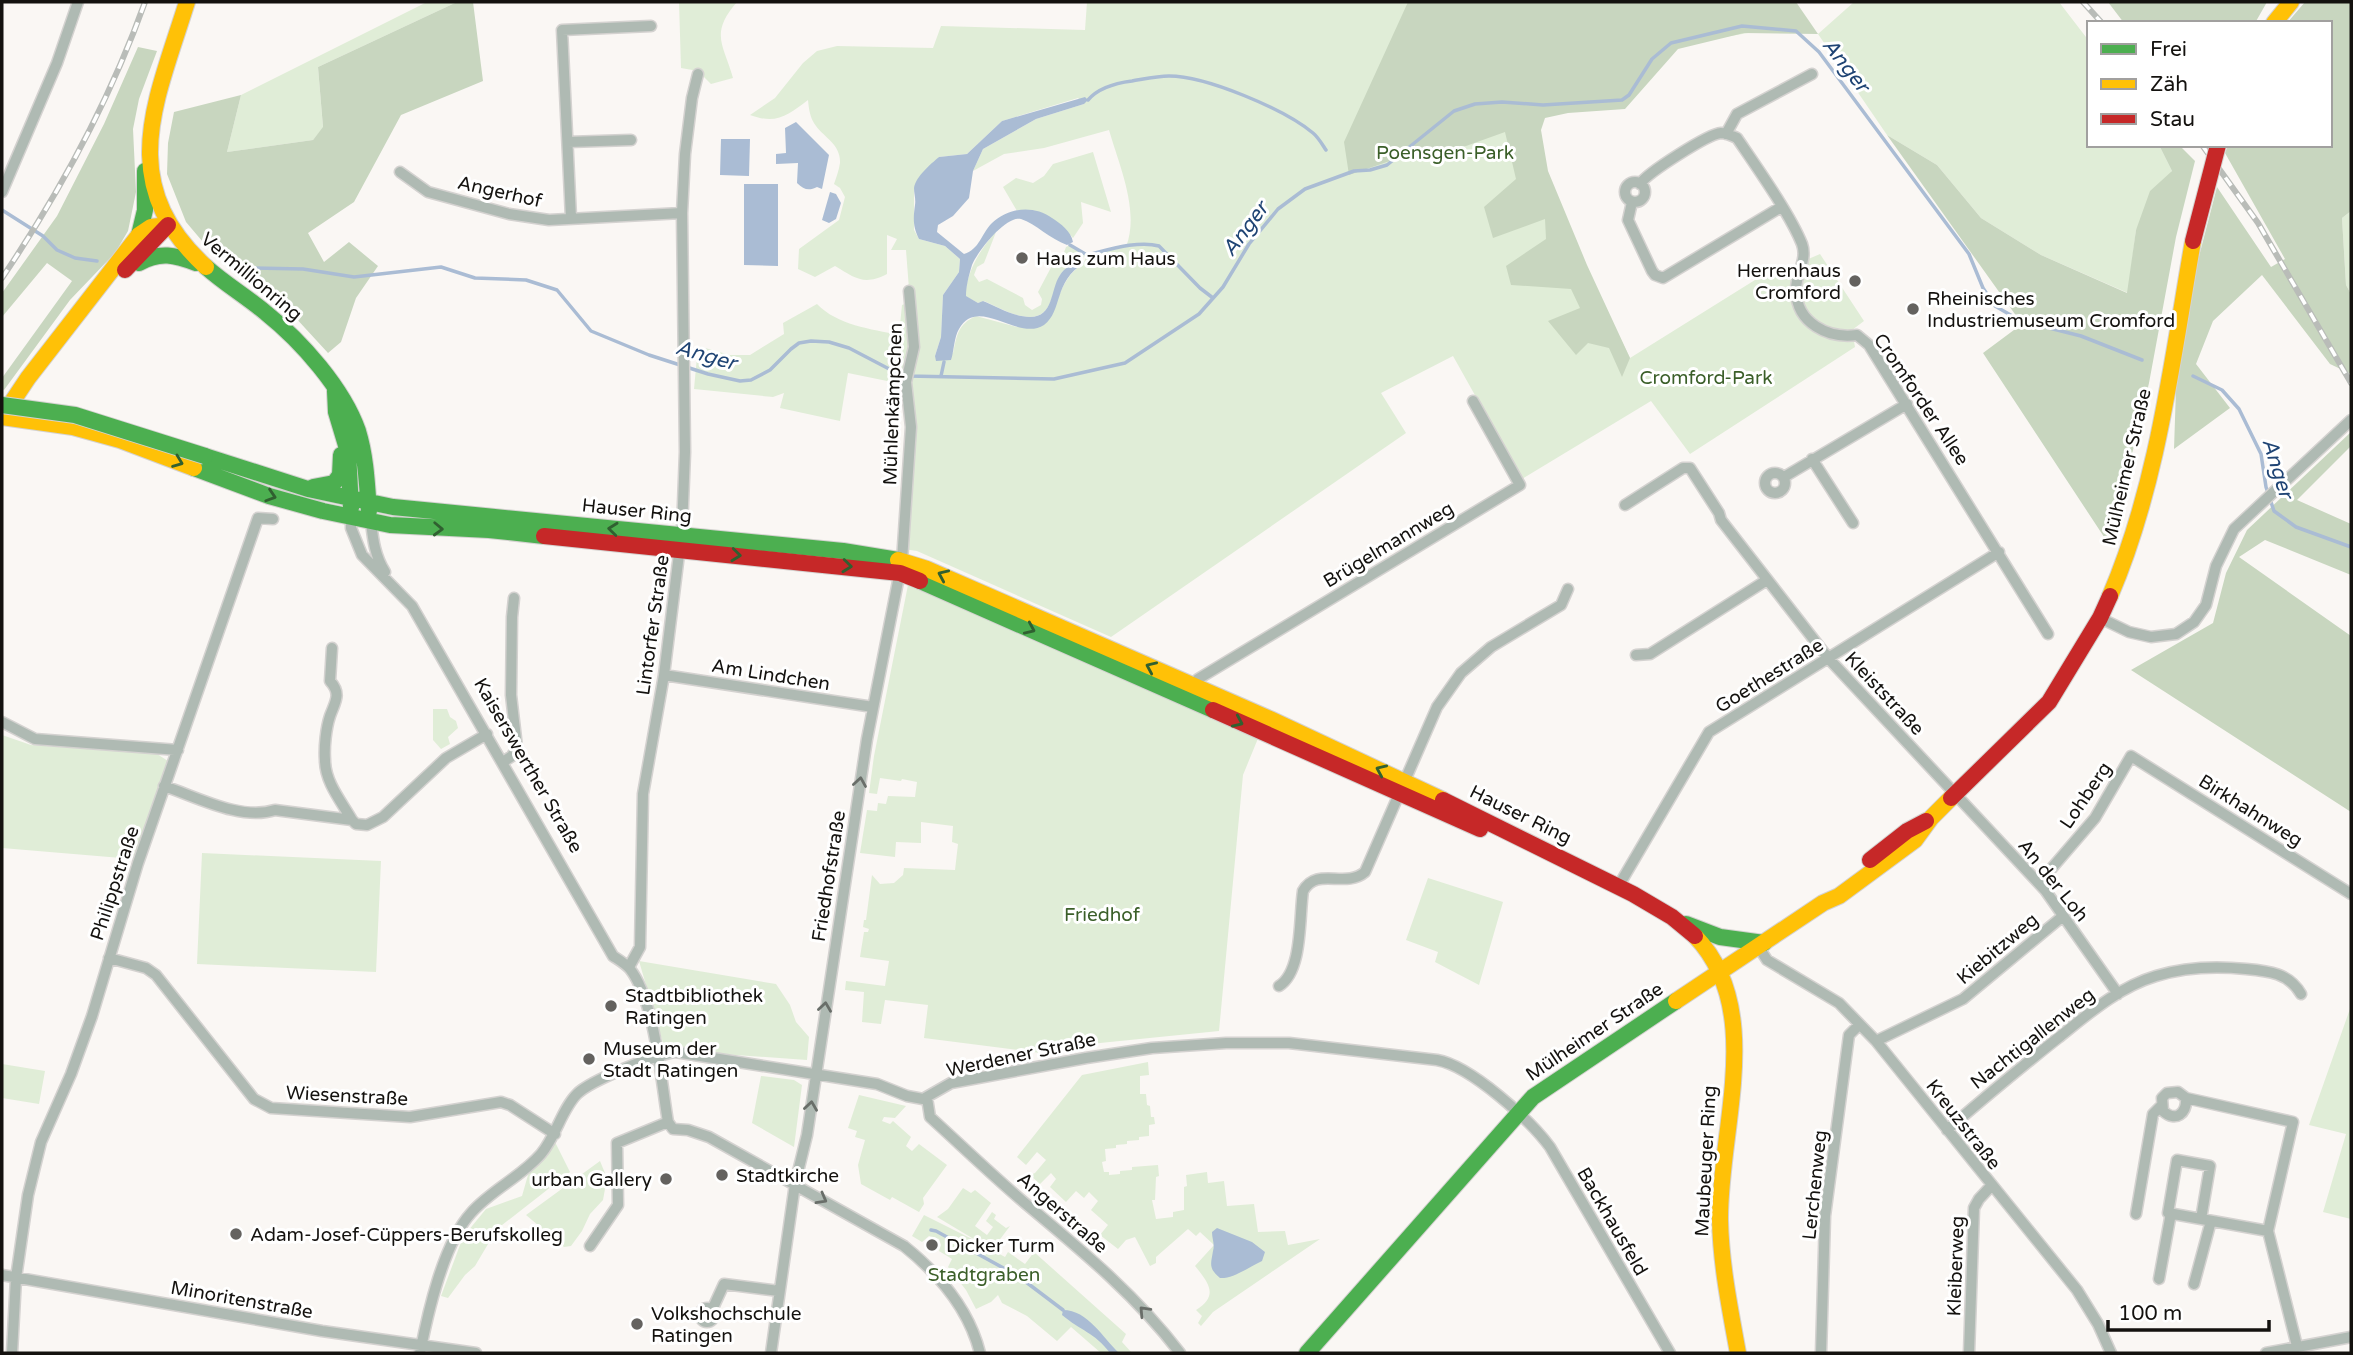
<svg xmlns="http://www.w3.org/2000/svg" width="2353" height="1355" viewBox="0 0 2353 1355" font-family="'Varela Round',sans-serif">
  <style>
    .green { fill: #e0edd7; fill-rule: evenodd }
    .forest { fill: #c8d6bf }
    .water { fill: #aabcd4 }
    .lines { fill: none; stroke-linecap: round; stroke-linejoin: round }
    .stream { stroke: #aabcd4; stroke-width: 3.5 }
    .street-casing { stroke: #d4d2d0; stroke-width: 13 }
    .fast-casing { stroke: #d4d2d0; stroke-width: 18 }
    .slow-casing { stroke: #d4d2d0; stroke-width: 18 }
    .jam-casing { stroke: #d4d2d0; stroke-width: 18 }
    .street { stroke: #afbab3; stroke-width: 10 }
    .fast { stroke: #4caf50; stroke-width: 16 }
    .slow { stroke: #ffc107; stroke-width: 16 }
    .jam { stroke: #c62828; stroke-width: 16 }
    .rail-casing { stroke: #b9bcb8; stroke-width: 6 }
    .rail { stroke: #fff; stroke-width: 3.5; stroke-dasharray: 10; stroke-linecap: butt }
    .fast-bridge-casing { stroke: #d4d2d0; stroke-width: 18; stroke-linecap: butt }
    .jam-bridge-casing { stroke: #d4d2d0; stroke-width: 18; stroke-linecap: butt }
    .fast-bridge { stroke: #4caf50; stroke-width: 16 }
    .jam-bridge { stroke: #c62828; stroke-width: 16 }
    .oneway { stroke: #306030 }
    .oneway2 { stroke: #696e69 }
    .poi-dot { fill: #64625f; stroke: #fff; stroke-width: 2.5 }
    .labels { text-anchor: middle; stroke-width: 6; stroke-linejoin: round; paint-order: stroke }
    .park-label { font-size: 19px; fill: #3b5f29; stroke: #fff }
    .street-label { font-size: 19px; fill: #14120f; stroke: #fff }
    .poi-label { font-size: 19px; fill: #14120f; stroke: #fff; text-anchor: start }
    .water-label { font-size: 21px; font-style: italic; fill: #1f4474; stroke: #fff }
  </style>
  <rect width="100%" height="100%" fill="#faf7f4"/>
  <path class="green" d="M427,2H457L318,67L323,128L313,140L227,152L241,95Z
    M679,2H737C709,34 724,45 733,78L711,84L698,71L681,68Z
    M1087,2H1791L1813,33H1748L1673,46L1537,115L1546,171L1584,264L1630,358L1779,265L1790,267L1820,254L1864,321L1852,330L1855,347L1690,454L1651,401L1522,479L1453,356L1381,393L1406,433L1111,637L917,551L903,549L911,427L905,375L900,389L892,382L848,373L840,421L780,408L784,393L773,397L694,389L698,346L730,355H750L784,334L783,323L817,304C837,325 871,329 899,335L902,305L910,302L906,250H891L897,239L887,235V274C864,286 855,278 835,266L815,277L798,269L799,249L839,220L845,197L840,188L834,184C836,178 839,170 840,163C841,145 825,138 816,126C810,118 809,110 808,100C788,115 777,125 750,115L775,98L803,63L817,51L837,46L933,48L941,26L1085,30ZM1078,98L1084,104L1036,119L983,149L973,171L1004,154L1044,148L1109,130C1119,165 1140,211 1126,247L1087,255L1070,245L1066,247L1063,255L1056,258L1038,292L1042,299L1041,305L1032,310L1025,305L1023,298L987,279L979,282L974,275L977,267L984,263L996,232C979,250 967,272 965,296L978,303L984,301C998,307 1014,317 1030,317C1053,317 1052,290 1060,275C1065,267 1078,260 1086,256L1084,263C1065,275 1061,291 1053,312L1017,327L976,316C958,324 957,335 953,353L935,356L941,337L943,295L959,272L960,259L945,246L919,239L914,230V188L939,157L967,154L1002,121Z
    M1854,2H2059L2089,41V145H2159L2172,171L2136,230L2128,293L2041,255L1981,218L1937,165L1887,135L1818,34Z
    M1093,152L1111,212L1081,202L1083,223L1073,238C1060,223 1037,206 1017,211L1003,187L1016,178L1033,183L1044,176L1053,164Z
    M2351,211V294L2346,285L2342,218Z
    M908,585L1143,688L1259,736L1243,775L1219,1031L1100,1043L1041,1053L924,1038L928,1005L885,1000L881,1024L862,1022L864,992L845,990L846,981L885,986L889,961L860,957L864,932H868L869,929L863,927L864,920H866L872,875L880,884L894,883L903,875L904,868L955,870L958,844L952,842L953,826L921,822V843L896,842L895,857L860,853L867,810L877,811L878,803L886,804L888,796L915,797L917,782L902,779L901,781L880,778L877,794L869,793L874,756Z
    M433,709H447L450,717L456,721L458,728L448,737L450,744L441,749L433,740Z
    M2,735L31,745L157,754L168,761L133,859L2,848Z
    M202,853L381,861L376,972L197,964Z
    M1428,878L1503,902L1479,985L1435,962L1438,952L1406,940Z
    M639,961L776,984L790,1005L796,1022L809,1037L807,1060L665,1050Z
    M2351,1006V1219L2323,1212L2346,1134L2309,1125Z
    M1148,1062L1149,1075L1140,1076V1094H1146L1147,1105L1150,1106L1151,1117H1154L1155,1124L1149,1125V1136L1139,1137V1140L1127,1141V1144L1116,1145V1148L1105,1149L1106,1161L1102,1162L1104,1172H1109V1175L1120,1174V1171L1132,1170V1167L1158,1165L1159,1176L1156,1177L1155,1200H1152L1156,1219L1173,1217V1212L1184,1210V1187L1187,1186L1186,1175L1207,1172L1208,1183L1224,1181L1227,1206L1254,1204L1258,1232L1285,1231L1288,1245L1320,1239L1213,1312L1201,1326L1198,1323L1202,1316L1196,1310C1219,1296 1209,1283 1195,1266L1214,1245L1200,1232L1196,1236L1188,1229L1156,1257V1263L1150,1266L1135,1237L1126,1240L1118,1249L1100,1235L1108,1225L1091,1210L1098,1201L1089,1192L1084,1198L1076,1191L1066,1202L1050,1187L1056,1179L1051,1173L1040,1184L1030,1175L1035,1173L1046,1160L1037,1152L1026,1165L1017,1157L1082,1075Z
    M2,1064L45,1071L39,1104L2,1098Z
    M761,1076L794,1080L802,1085L794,1147L752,1123Z
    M859,1095L906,1106L895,1118L884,1117L882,1121L890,1124L893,1121L911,1137L906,1146L912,1151L919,1144L947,1165L923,1198L924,1204L919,1212L892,1197L890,1200L861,1184L858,1165L865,1140L855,1137L857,1131L848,1128Z
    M555,1142L570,1172L497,1229L475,1266L465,1275L448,1298L441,1296L463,1237L486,1209L522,1196L528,1175Z
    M600,1161L607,1178L603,1200L590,1214L582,1231L571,1246L564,1247L526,1215Z
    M963,1188L971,1193L975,1190L991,1203L975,1226L987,1235L993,1227L986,1221L992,1212L996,1215L994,1219L1006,1228L1010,1226L992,1250L1005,1257L1008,1252L1025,1264L1034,1252L1126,1334L1122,1342L1132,1353H1101L1071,1327L1057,1341L1027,1316L1002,1303L998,1295L991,1302L976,1309L966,1290L948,1267L952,1259L939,1251L941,1245L939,1239L929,1236L922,1242L912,1236L924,1215L982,1244L937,1217L948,1209Z"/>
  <path class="forest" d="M457,2H473L483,81L401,115L354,202L308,233L324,262L349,242L378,266L356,298L341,342L328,353L282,303L208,248L186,222L167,174L168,143L174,112L241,95L227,152L313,140L323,127L318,67Z
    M1408,2H1796L1818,34L1744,33L1678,49L1625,109L1568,113L1545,118L1541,130L1548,171L1587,265L1630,358L1622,377L1609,348L1588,343L1576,355L1548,321L1580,308L1571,289L1511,285L1506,266L1546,239L1545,219L1493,238L1484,207L1516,179L1505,132L1466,146L1416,152L1349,175L1344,142Z
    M2108,2H2267L2255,23H2124Z
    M2305,2H2351V211L2342,218L2346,285L2351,294V374L2330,364L2262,275L2213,321L2196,364L2230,408L2174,449L2176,389L2196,268L2217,187L2271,267L2285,259L2225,153L2228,145H2330V23H2287Z
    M138,47L157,51L139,99L133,129L136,192L128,231L115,253L70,300L4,390L2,389V378L72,281L47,263L2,317V293L57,216L104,124Z
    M1887,135L1937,165L1981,218L2041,255L2127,293L2136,230L2150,191L2172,171L2159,145H2179L2195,161L2176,237L2149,383L2110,546L1983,353L2022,324Z
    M2351,432V446L2297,500L2351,524V575L2265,540L2239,557L2351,636V812L2131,670L2213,623L2226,573L2247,530Z"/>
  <path class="water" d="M1085,97L1088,100L1084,104L1036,119L983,149L973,171L969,198L953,216L938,225L937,232L964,254C980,249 981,234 992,223C1009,207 1034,205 1052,218C1061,224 1071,231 1073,242L1067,245C1050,239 1036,224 1021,219C1006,215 977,252 972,265C969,275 966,286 966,296L978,303L983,301C998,307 1014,317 1030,317C1054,317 1050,290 1060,275C1064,268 1074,263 1081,259L1084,263C1053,282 1063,311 1044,325C1018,342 978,295 959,329C954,337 954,351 951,360L936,361L935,356L941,337L943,295L959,272L960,259L945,246L919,239C913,227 913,219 915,205C916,199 914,194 914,188C916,176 931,164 939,157L967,154L1002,121Z
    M796,122L829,155L822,189L817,187C809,191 804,190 797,183L798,163L776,164V154L786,153L785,128Z
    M721,139H750L749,176L720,175Z
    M744,184H778V266L744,265Z
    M830,192L836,194L841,203L836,219L829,223L822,220Z
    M1217,1228L1252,1242L1265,1252L1262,1261C1249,1267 1233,1279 1220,1278C1208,1268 1211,1264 1213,1251C1215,1244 1212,1239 1212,1232Z
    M1063,1310C1088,1310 1103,1338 1119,1353H1110C1094,1332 1081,1331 1062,1315Z"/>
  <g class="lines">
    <path class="stream" d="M1088,100C1099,87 1116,83 1132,81C1144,79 1157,76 1169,76C1206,76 1284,109 1313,133C1318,137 1322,144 1326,150
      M2,210L43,236L57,250L75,258L97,261
      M1070,245L1087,255C1108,250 1138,240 1159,246L1200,288L1213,298
      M250,268L303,269L354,277L441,267L475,278L526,280L557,290L591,331L649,355L708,374L740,381L751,380L770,370L791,349L799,343L811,341L829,342L849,348L893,371L908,376L1054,379L1125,363L1199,314L1223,287L1249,244L1278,209L1305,189L1354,171L1370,170L1387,165L1454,111L1475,104L1502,102L1543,105L1622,100L1629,95L1652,59L1671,43L1742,26L1796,31L1819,52L1969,254L1983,288L1995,306L2021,321L2081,336L2142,360
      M941,376L944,362
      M2193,376L2222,390L2239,409L2261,454L2266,487L2274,511L2296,527L2351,547
      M931,1230L936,1231L1018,1276L1063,1310"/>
    <defs>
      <path id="street" d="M1726,134L1737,114L1812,74
        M568,142L631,140
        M400,172L428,192L509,214L549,220L682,213
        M1625 192a10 10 0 1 1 20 0a10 10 0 1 1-20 0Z
        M1640,184C1647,173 1708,134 1721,133C1727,133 1732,136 1737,138C1756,166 1790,214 1802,244C1808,261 1795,274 1796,291C1797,323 1828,339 1857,335L1869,345L2048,634
        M2,192L57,63L78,2
        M1632,202L1628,220L1652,271L1655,275L1663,278L1781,207
        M571,218L562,30L651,26
        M1812,459L1853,523
        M1765 483a10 10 0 1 1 20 0a10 10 0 1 1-20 0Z
        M1784,477L1907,404
        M1625,505L1683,468H1690L1719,513L1721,520L1829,659L2045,890L2118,994
        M351,518V528L362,555L412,606L613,956C619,960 626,964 630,969C655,1001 661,1081 668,1122L673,1129L688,1130L709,1137L904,1246C939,1274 969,1309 980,1353
        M371,522C373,540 375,556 385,572
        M2100,618L2129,632L2151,637L2176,634L2194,622L2206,605L2216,566L2234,529L2351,420
        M332,648L330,681C342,694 335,702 330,716C326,728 324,747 325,760C325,782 341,801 352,820
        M1636,655L1650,654L1767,580
        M664,675L873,707
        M1190,690L1198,679L1520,485L1473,401
        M2,722L35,739L178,750
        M503,762L512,756L517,747L511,695L512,617L514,598
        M164,786C197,797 241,821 275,810L352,820L356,824L367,825L383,817L446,758L487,734
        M2039,883L2095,818L2131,756L2351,894
        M1618,887L1709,732L1999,552
        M1758,946L1767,960L1839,1003L1876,1041L2077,1290L2098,1324L2111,1353
        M109,958L146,968L156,975L254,1099L271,1108L410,1117L501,1102L510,1105L555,1134
        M629,967L640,947L643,794L664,675L682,530L685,452L682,213L685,154L692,98L698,74
        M1279,986C1303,971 1299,917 1303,891C1317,866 1345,889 1365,872L1437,707L1461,673L1491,647L1561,605L1568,589
        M1876,1041L1963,999L2063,916
        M927,1098L930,1117C962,1146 993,1176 1026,1204C1081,1250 1136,1295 1180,1353
        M2186,1098C2187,1113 2176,1123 2163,1111L2162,1098L2167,1093L2178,1092L2186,1098L2293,1122L2268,1231L2297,1346
        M1947,1130C1983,1099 2020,1068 2058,1038C2088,1014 2119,987 2156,976C2185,967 2216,966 2246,969C2269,971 2289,973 2301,994
        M2136,1214L2153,1114L2161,1106
        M2201,1219L2210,1166L2177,1160L2168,1213L2268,1231
        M590,1246L618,1205L617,1143L668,1122
        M2,1275L322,1331L476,1353
        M2159,1279L2171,1213
        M2194,1284L2211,1221
        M700 1315a7 7 0 1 1 14 0a7 7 0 1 1-14 0Z
        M712,1310L724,1284L779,1291
        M12,1353L16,1278L28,1195L41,1142L71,1074L92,1016L138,863L258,518L273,519
        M420,1353C428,1312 443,1244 471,1213C491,1190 521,1177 541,1154C556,1136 562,1109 577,1094C591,1080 655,1055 675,1052L877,1084L907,1096L923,1099L951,1083L1086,1058L1152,1048L1226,1043H1289L1437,1060C1471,1066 1530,1120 1550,1147L1670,1353
        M771,1353L795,1184L807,1135L867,739L902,561L911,427L906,382L914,347L909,291
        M1821,1353L1825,1216L1849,1035L1859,1025
        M1969,1353L1974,1208L1979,1199L1991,1186
        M2266,1353L2351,1337"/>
      <path id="fast" d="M139,235L145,210V171
        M139,263C160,251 175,255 196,263
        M206,267C225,284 247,297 266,313C301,341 343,388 358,431C366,457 367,484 369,511
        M335,391L336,412L348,452L351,508
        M205,456L308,489L393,507L843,551L898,560
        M194,468L269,496L323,511L390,525L489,530L544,536
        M313,487L334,483L340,475L341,455
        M920,581L1213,710
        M1686,924L1720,937L1764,943
        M1307,1353L1533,1097L1676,1001"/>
      <path id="slow" d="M187,2C156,102 114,183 206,267
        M2274,23L2291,2
        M168,225L151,227L139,235L28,378L2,417L73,427L120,440L194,468
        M898,560L927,569L1270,719L1443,800
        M2110,596C2158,484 2172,360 2193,241
        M1695,936C1766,1010 1719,1129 1720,1220C1721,1265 1730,1309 1738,1353
        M1676,1001L1823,903L1839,896L1915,840L1931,818L1951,798"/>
      <path id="jam" d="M125,270L168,225
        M544,536L900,573L920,581
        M1213,710L1480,829
        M1951,798L2049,702L2100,618L2110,596
        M1443,800L1633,894L1672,917L1695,936
        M1870,860L1907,831L1926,821"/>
    </defs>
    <use href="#street" class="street-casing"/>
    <use href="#fast" class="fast-casing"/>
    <use href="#slow" class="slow-casing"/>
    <use href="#jam" class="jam-casing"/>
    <use href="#street" class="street"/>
    <use href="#fast" class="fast"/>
    <use href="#slow" class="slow"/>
    <use href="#jam" class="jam"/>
    <defs>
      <path id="rail" d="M2083,2L2102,23
        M2202,145L2258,223L2351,383
        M2,278C60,192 110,100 145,2"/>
    </defs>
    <use href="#rail" class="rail-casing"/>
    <use href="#rail" class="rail"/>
    <defs>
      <path id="fast-bridge" d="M2,405L75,415L205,456"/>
      <path id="jam-bridge" d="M2193,241L2218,145"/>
    </defs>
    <use href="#fast-bridge" class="fast-bridge-casing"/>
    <use href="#jam-bridge" class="jam-bridge-casing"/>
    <use href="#fast-bridge" class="fast-bridge"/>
    <use href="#jam-bridge" class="jam-bridge"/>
  </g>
  <defs><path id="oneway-chevron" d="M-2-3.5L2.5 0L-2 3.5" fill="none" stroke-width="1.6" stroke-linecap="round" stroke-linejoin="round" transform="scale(1.75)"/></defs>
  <g class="oneway">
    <use href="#oneway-chevron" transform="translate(178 462) rotate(21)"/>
    <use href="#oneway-chevron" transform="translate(271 496) rotate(18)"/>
    <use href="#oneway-chevron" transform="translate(438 529) rotate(2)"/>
    <use href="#oneway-chevron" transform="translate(613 529) rotate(-174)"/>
    <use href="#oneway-chevron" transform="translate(736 555) rotate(6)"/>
    <use href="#oneway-chevron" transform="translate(847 566) rotate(6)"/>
    <use href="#oneway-chevron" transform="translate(943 575) rotate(-156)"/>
    <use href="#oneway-chevron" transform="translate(1030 629) rotate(24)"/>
    <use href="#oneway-chevron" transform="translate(1151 667) rotate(-156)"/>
    <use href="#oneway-chevron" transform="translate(1238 722) rotate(24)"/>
    <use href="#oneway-chevron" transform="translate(1381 770) rotate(-156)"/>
  </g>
  <g class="oneway2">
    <use href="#oneway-chevron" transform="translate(860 782) rotate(-81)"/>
    <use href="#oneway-chevron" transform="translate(825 1007) rotate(-82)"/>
    <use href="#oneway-chevron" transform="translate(811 1106) rotate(-82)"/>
    <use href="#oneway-chevron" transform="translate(822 1199) rotate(29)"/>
    <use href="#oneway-chevron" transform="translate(1144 1311) rotate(-133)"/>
  </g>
  <g class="poi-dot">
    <circle cx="1022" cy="258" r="7"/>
    <circle cx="1855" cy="281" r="7"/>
    <circle cx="1913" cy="309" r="7"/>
    <circle cx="611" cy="1006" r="7"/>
    <circle cx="589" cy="1059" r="7"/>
    <circle cx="722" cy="1175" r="7"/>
    <circle cx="666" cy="1179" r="7"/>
    <circle cx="236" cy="1234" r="7"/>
    <circle cx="932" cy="1245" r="7"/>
    <circle cx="637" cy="1324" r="7"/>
  </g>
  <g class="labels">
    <g class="park-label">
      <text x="1445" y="159">Poensgen-Park</text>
      <text x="1706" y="384">Cromford-Park</text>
      <text x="1102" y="921">Friedhof</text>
      <text x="984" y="1281">Stadtgraben</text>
    </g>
    <g class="street-label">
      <text transform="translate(500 191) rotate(13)" y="7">Angerhof</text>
      <text transform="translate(252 276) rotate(40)" y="7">Vermillionring</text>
      <text transform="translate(1922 399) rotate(56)" y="7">Cromforder Allee</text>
      <text transform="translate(892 404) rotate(-88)" y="7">Mühlenkämpchen</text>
      <text transform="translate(2126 467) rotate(-77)" y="7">Mülheimer Straße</text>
      <text transform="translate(637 510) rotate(6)" y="7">Hauser Ring</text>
      <text transform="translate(1388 544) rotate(-31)" y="7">Brügelmannweg</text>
      <text transform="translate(652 625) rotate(-82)" y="7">Lintorfer Straße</text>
      <text transform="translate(771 674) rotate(9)" y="7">Am Lindchen</text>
      <text transform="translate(1769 675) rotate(-32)" y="7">Goethestraße</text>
      <text transform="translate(1885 693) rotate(47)" y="7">Kleiststraße</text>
      <text transform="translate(529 765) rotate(60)" y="7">Kaiserswerther Straße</text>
      <text transform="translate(2085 795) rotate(-56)" y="7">Lohberg</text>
      <text transform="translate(2251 810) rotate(32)" y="7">Birkhahnweg</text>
      <text transform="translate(1521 814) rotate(26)" y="7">Hauser Ring</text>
      <text transform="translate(828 876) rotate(-81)" y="7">Friedhofstraße</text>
      <text transform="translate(2054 880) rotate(51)" y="7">An der Loh</text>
      <text transform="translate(114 883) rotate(-72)" y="7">Philippstraße</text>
      <text transform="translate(1997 948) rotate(-40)" y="7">Kiebitzweg</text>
      <text transform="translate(1594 1031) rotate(-34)" y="7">Mülheimer Straße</text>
      <text transform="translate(2032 1038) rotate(-38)" y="7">Nachtigallenweg</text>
      <text transform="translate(1021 1054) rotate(-12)" y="7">Werdener Straße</text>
      <text transform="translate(347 1095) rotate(3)" y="7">Wiesenstraße</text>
      <text transform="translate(1964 1124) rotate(52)" y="7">Kreuzstraße</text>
      <text transform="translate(1705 1161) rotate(-87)" y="7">Maubeuger Ring</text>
      <text transform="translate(1814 1185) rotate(-84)" y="7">Lerchenweg</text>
      <text transform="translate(1063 1212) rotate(41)" y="7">Angerstraße</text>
      <text transform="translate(1613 1221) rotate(60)" y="7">Backhausfeld</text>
      <text transform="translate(1955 1266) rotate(-88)" y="7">Kleiberweg</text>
      <text transform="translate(242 1299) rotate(10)" y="7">Minoritenstraße</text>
    </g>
    <g class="poi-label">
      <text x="1036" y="265">Haus zum Haus</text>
      <text x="1841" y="277" text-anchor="end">Herrenhaus<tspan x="1841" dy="22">Cromford</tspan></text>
      <text x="1927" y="305">Rheinisches<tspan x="1927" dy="22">Industriemuseum Cromford</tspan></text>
      <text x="625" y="1002">Stadtbibliothek<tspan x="625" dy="22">Ratingen</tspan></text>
      <text x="603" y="1055">Museum der<tspan x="603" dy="22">Stadt Ratingen</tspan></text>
      <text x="736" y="1182">Stadtkirche</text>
      <text x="652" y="1186" text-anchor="end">urban Gallery</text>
      <text x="250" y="1241">Adam-Josef-Cüppers-Berufskolleg</text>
      <text x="946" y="1252">Dicker Turm</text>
      <text x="651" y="1320">Volkshochschule<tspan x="651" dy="22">Ratingen</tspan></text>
    </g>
    <g class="water-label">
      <text transform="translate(1846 65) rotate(52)" y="7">Anger</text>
      <text transform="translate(1245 229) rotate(-53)" y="7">Anger</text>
      <text transform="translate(706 355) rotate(16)" y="7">Anger</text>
      <text transform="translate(2278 468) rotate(73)" y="7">Anger</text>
    </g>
  </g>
  <rect width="2353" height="1355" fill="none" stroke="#14120f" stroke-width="7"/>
  <rect x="2087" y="21" width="245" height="126" fill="#ffffff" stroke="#a1a09f" stroke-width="2"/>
  <rect x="2101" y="44" width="35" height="10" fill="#4caf50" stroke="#a1a09f" stroke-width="2"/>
  <text x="2150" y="56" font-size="21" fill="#14120f">Frei</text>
  <rect x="2101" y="79" width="35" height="10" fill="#ffc107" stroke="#a1a09f" stroke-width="2"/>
  <text x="2150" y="91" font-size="21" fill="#14120f">Zäh</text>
  <rect x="2101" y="114" width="35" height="10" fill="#c62828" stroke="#a1a09f" stroke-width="2"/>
  <text x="2150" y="126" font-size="21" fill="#14120f">Stau</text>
  <path d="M2108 1320v10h161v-10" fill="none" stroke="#14120f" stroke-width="3.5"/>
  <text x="2118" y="1320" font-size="21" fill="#14120f" stroke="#ffffff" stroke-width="5" paint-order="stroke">100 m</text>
</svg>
